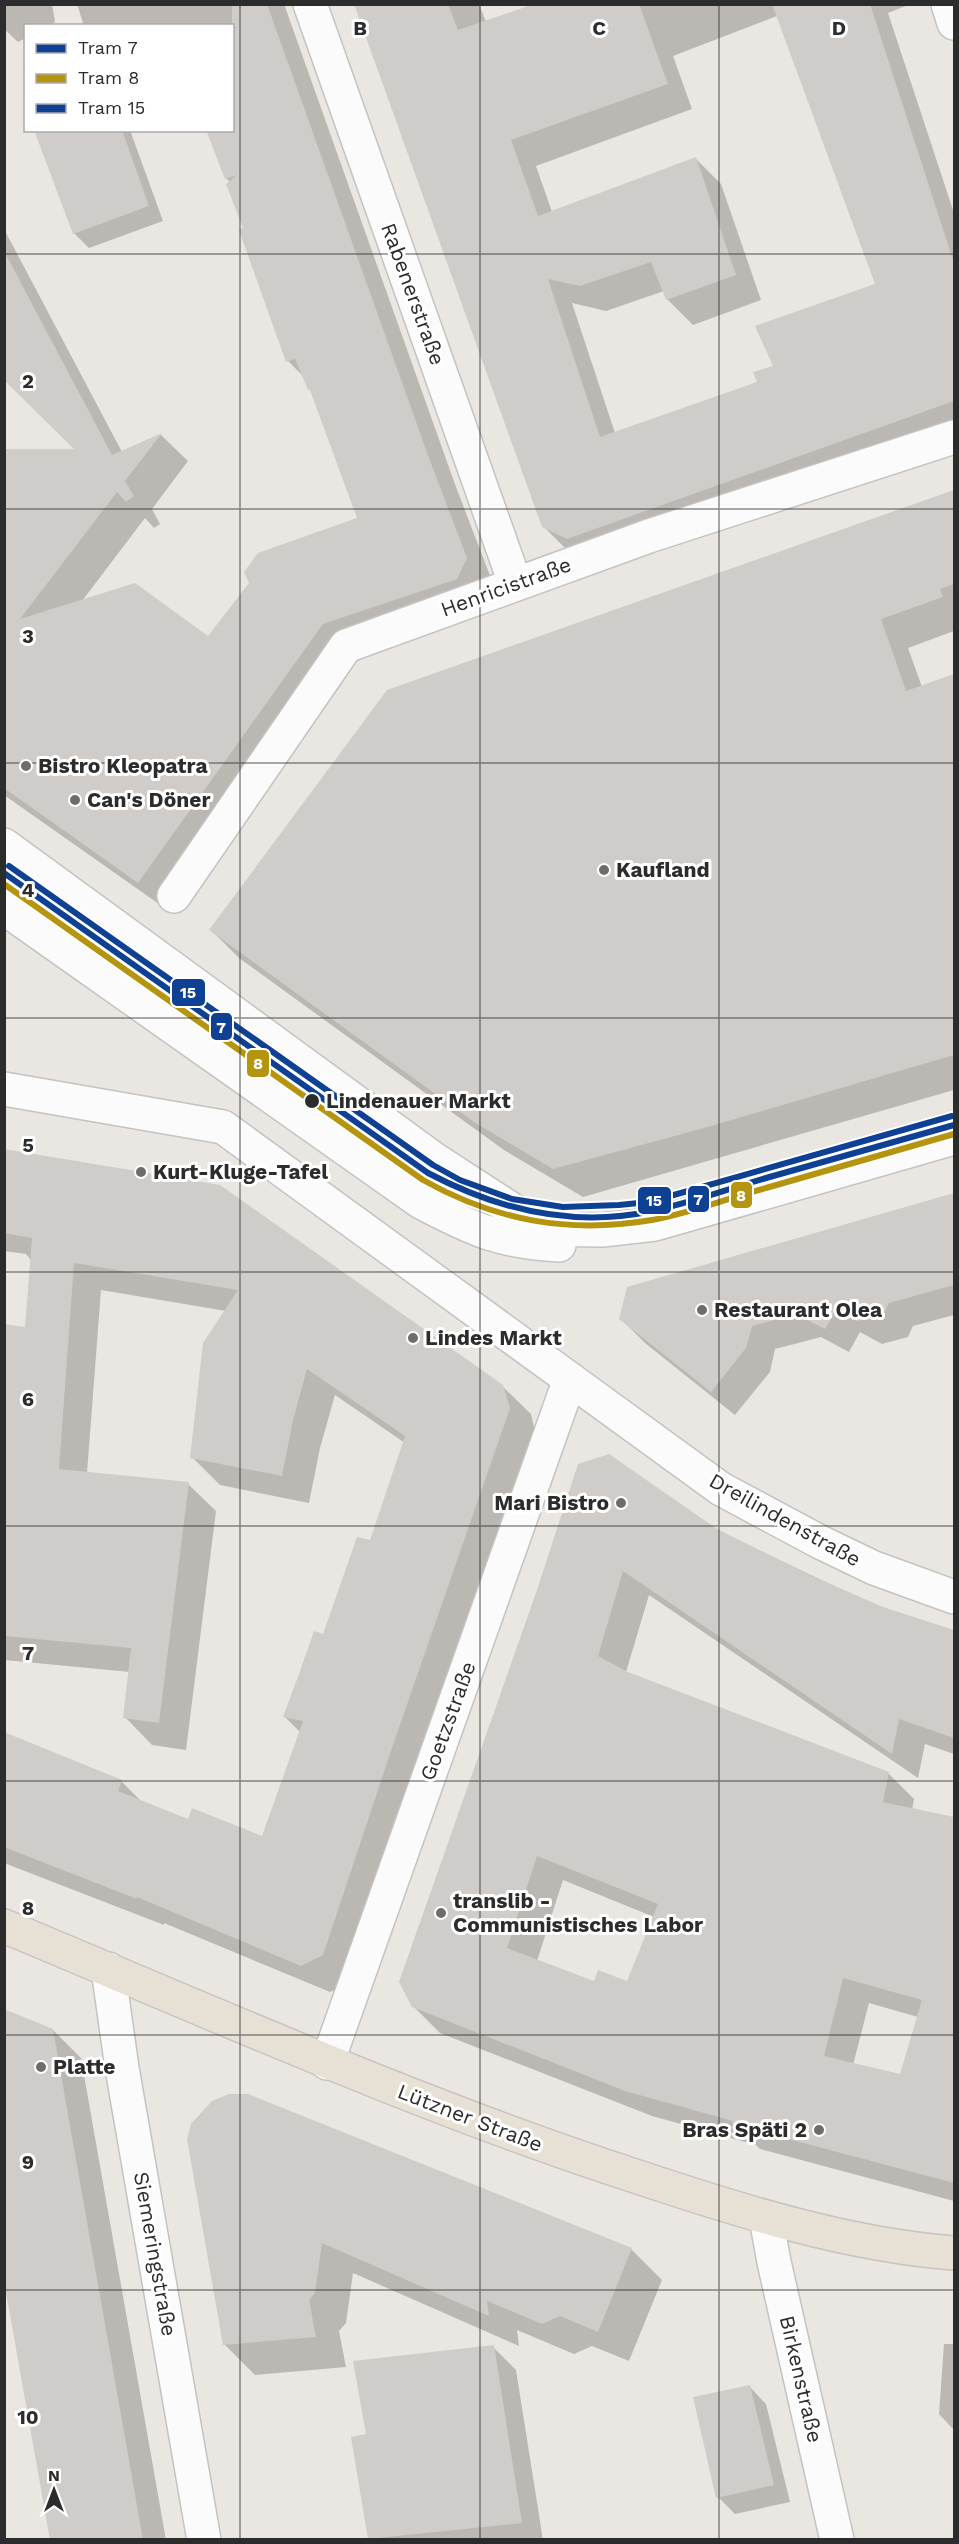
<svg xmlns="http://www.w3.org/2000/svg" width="959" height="2544" viewBox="0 0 959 2544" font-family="'Work Sans',sans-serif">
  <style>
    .shadow { fill: #0003; fill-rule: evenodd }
    .building { fill: #cfccc9; fill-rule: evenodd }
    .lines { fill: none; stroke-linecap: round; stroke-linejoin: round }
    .minor-casing { stroke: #c4c3c3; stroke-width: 36 }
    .major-casing { stroke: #c6c4c2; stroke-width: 36 }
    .minor { stroke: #fcfbfb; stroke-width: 33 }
    .major { stroke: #e7e0d5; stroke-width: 33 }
    .tram-1-casing { stroke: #fff; stroke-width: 10 }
    .tram-2-casing { stroke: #fff; stroke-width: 10 }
    .tram-3-casing { stroke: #fff; stroke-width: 10 }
    .tram-1 { stroke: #0e4094; stroke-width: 6 }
    .tram-2 { stroke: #b5940f; stroke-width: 6 }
    .tram-3 { stroke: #0e4094; stroke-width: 6 }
    .grid { fill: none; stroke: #2c2c2c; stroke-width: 1.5; stroke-opacity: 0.55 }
    .poi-dot { fill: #6e6d6c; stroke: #fff; stroke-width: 2 }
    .stop-dot { fill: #2c2c2c; stroke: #fff; stroke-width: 2 }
    .labels { text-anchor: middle; stroke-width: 6; stroke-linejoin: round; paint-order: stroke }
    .street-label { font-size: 21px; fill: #2c2c2c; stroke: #fff }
    .poi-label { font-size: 21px; font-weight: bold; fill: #2c2c2c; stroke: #fff; text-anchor: start }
    .stop-label { font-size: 21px; font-weight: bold; fill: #2c2c2c; stroke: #fff; text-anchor: start }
    .grid-label { font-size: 20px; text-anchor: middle; font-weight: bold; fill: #2c2c2c; stroke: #fff; stroke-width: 6; stroke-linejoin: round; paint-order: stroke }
    .line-badge { stroke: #fff; stroke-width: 2 }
    .badge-label { font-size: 16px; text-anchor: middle; font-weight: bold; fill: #fff }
  </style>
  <rect width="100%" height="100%" fill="#eae6e2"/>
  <path class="shadow" d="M4,4H52L55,22L50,26H26V38L18,42L4,29Z
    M77,4H284L456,487L494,586L350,650L166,909L4,795V451H77L4,378V229L122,452L161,435L188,461L152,509L160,524L154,528L145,518L82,601L208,638L358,519L313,393L305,378L288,361L230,182L226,178L232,130V26H84Z
    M356,4H479L486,22L538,4H911L888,13L954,213V435L569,552L543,526ZM777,16L877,285L775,367L759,383L615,433L572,303L606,311L664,291L667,299L693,325L761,300L721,184L696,159L552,212L536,166L692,109L673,56Z
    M36,130H130L163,221L89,248L74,233Z
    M954,492V631L908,648L922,687L954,675V1090L583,1197L504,1150L239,958L211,930L388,692Z
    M4,1151L502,1386L531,1414L536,1436L350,1982L330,1992L164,1923V1925L4,1863V1738L121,1781L143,1803L189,1821L263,1838L300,1732L285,1717L371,1542L405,1443L335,1395L320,1448L309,1503L220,1485L192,1457L226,1311L101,1290L87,1473L188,1484L216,1511L186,1750L152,1745L125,1717L130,1672L4,1660V1325L27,1329L31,1260L26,1254L4,1251Z
    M954,1194V1315L913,1326L908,1337L882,1344L860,1332L849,1352L821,1337L775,1349L770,1372L735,1415L645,1343L621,1319L628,1288Z
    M716,1530L853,1595L879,1630L954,1642V1754L925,1744L918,1778L649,1595L626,1672L888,1773L914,1799L912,1810L954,1819V2201L760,2149L756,2145L652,2116L440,2033L413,2006L538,1590ZM563,1880L654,1917L628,1983H594L537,1961ZM869,2003L918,2017L901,2076L853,2065Z
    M53,2030L81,2058L166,2540H51Z
    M189,2139L631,2249L662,2280L629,2361L592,2346L574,2354L517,2330L519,2346L353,2273L346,2323L339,2331L346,2367L255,2375L224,2344Z
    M944,2344H954V2430L939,2414Z
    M493,2347L516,2370L543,2540H370L367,2436Z
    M750,2387L766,2404L790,2502L735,2514L718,2497Z"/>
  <path class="building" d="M232,4H267L429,458L467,558L457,579L323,624L138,883L4,788V449H74L4,380V251L112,455L162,433L125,481L134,496L126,502L117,492L20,619L135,583L208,636L249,583L244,572L258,553L357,518L310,390H308L295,359L286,362L239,230L243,228L226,184L237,175L225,179L206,130H232Z
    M354,4H448L458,30L534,4H639L668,84L511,140L538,216L696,157L736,275L666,300L651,262L580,286L548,279L600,437L757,382L753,372L773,366L755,326L875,284L772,4H870L954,263V401L567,539L542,527Z
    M34,130H122L149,206L73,234Z
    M954,490V584L940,589L943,597L881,619L906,691L954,674V1055L704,1128L553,1169L474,1122L209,930L387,690Z
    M4,1149L220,1185L503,1385L510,1408L393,1745L323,1955L301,1966L137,1897V1899L4,1847V1732L122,1780L118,1791L188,1819L192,1808L262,1836L303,1721L283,1717L299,1674L314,1631L323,1634L357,1537L370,1540L405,1436L307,1369L293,1420L282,1476L190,1458L203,1343L238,1290L74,1263L59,1469L189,1482L159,1723L123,1718L131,1648L4,1636V1324L25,1327L32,1238L4,1233Z
    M954,1193V1285L889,1303L884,1313L857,1321L836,1309L825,1329L796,1314L752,1326L746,1348L711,1392L619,1319L627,1287Z
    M609,1454L717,1529L812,1576L883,1607L954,1630V1738L899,1719L892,1754L623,1571L598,1656L628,1672L889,1772L883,1802L954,1817V2183L732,2124L733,2121L625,2091L412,2007L399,1982L537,1590L578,1464ZM537,1856L658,1904L627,1981L598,1970L594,1981L507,1948ZM843,1978L922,2000L900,2074L824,2056Z
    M4,2009L53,2029L143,2540H50L4,2281Z
    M229,2094H248L632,2248L598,2332L560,2316L542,2324L487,2301L489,2316L322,2243L315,2293L309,2300L316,2337L223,2345L187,2139L191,2124L212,2101Z
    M494,2345L522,2523L368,2539L351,2437L366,2434L353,2361Z
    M750,2385L774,2485L716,2498L693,2397Z"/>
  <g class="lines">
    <defs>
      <path id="minor" d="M310,4L515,583
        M948,4L954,23
        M4,845L434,1159L511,1209L559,1245
        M4,873L45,902
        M174,896L346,646L649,536L954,437
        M4,908L421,1202C472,1229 500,1242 559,1245
        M4,1089L223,1127L721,1489L820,1542L874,1568L954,1597
        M531,1229L602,1230L655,1224L954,1138
        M108,1969L122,2068L204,2540
        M327,2063L570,1379
        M766,2218L774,2262L837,2540"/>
      <path id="major" d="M4,1926C213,2013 420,2106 635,2176C737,2210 847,2245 954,2253"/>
    </defs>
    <use href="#minor" class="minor-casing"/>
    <use href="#major" class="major-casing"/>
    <use href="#minor" class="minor"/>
    <use href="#major" class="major"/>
    <defs>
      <path id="tram-1" d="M4,873L428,1173C498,1210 573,1228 652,1211C690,1203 728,1189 766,1178C828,1161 891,1143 954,1125"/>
      <path id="tram-2" d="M4,884L423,1180C496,1221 569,1234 652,1220C690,1213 728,1198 766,1188C829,1170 892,1152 954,1134"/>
      <path id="tram-3" d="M9,866L433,1165L460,1180L512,1199L563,1207L619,1205L649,1202L952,1116"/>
    </defs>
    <use href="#tram-1" class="tram-1-casing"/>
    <use href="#tram-2" class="tram-2-casing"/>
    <use href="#tram-3" class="tram-3-casing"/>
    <use href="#tram-1" class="tram-1"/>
    <use href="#tram-2" class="tram-2"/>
    <use href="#tram-3" class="tram-3"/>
  </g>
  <path class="grid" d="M240,4V2540M480,4V2540M719,4V2540M4,254H954M4,509H954M4,763H954M4,1018H954M4,1272H954M4,1526H954M4,1781H954M4,2035H954M4,2290H954"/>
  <g class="poi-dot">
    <circle cx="26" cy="766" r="6"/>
    <circle cx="75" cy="800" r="6"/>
    <circle cx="604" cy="870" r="6"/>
    <circle cx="141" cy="1172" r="6"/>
    <circle cx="702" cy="1310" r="6"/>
    <circle cx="413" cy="1338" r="6"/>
    <circle cx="621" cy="1503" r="6"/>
    <circle cx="441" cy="1913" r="6"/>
    <circle cx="41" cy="2067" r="6"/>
    <circle cx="819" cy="2130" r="6"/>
  </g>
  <circle class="stop-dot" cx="312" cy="1101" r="8"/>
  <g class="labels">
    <g class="street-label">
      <text transform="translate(413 294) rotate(70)" y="7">Rabenerstraße</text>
      <text transform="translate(506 587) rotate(-20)" y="7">Henricistraße</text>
      <text transform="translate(785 1520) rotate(29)" y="7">Dreilindenstraße</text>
      <text transform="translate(448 1721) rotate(-70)" y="7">Goetzstraße</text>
      <text transform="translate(470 2118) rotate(21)" y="7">Lützner Straße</text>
      <text transform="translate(155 2254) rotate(80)" y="7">Siemeringstraße</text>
      <text transform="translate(801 2379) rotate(77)" y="7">Birkenstraße</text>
    </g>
    <g class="poi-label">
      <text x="38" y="773">Bistro Kleopatra</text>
      <text x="87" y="807">Can's Döner</text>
      <text x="616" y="877">Kaufland</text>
      <text x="153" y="1179">Kurt-Kluge-Tafel</text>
      <text x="714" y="1317">Restaurant Olea</text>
      <text x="425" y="1345">Lindes Markt</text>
      <text x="609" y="1510" text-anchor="end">Mari Bistro</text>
      <text x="453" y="1908">translib -<tspan x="453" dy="24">Communistisches Labor</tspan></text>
      <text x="53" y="2074">Platte</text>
      <text x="807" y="2137" text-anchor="end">Bras Späti 2</text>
    </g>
    <g class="stop-label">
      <text x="326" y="1108">Lindenauer Markt</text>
    </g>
  </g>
  <g class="grid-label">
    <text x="360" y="35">B</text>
    <text x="599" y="35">C</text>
    <text x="839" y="35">D</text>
    <text x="28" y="388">2</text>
    <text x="28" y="643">3</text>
    <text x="28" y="897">4</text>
    <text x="28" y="1152">5</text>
    <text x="28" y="1406">6</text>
    <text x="28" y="1660">7</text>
    <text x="28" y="1915">8</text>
    <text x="28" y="2169">9</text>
    <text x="28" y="2424">10</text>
  </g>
  <g class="line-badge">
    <rect x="171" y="978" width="35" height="29" rx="6" fill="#0e4094"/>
    <rect x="210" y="1012" width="23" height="29" rx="6" fill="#0e4094"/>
    <rect x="246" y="1049" width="24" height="29" rx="6" fill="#b5940f"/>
    <rect x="730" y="1181" width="23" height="28" rx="6" fill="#b5940f"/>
    <rect x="687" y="1185" width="23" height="28" rx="6" fill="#0e4094"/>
    <rect x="637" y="1186" width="35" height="29" rx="6" fill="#0e4094"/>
  </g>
  <g class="badge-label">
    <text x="188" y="998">15</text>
    <text x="221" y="1033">7</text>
    <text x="258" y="1069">8</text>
    <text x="741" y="1201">8</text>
    <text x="698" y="1205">7</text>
    <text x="654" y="1206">15</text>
  </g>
  <rect width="959" height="2544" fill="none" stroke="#2c2c2c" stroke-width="12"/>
  <rect x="24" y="24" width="210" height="108" fill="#ffffff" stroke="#ababab" stroke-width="1.5"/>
  <rect x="36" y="44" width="30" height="9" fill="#0e4094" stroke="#ababab" stroke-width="1.5"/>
  <text x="78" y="54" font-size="18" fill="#2c2c2c">Tram 7</text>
  <rect x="36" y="74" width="30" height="9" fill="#b5940f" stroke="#ababab" stroke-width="1.5"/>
  <text x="78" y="84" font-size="18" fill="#2c2c2c">Tram 8</text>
  <rect x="36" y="104" width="30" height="9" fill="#0e4094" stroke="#ababab" stroke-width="1.5"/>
  <text x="78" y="114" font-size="18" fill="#2c2c2c">Tram 15</text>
  <g transform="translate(54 2490)" stroke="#ffffff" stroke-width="4.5" paint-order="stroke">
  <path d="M0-4.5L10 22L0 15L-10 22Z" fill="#2c2c2c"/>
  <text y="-9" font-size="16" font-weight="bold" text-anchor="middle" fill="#2c2c2c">N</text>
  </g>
</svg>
